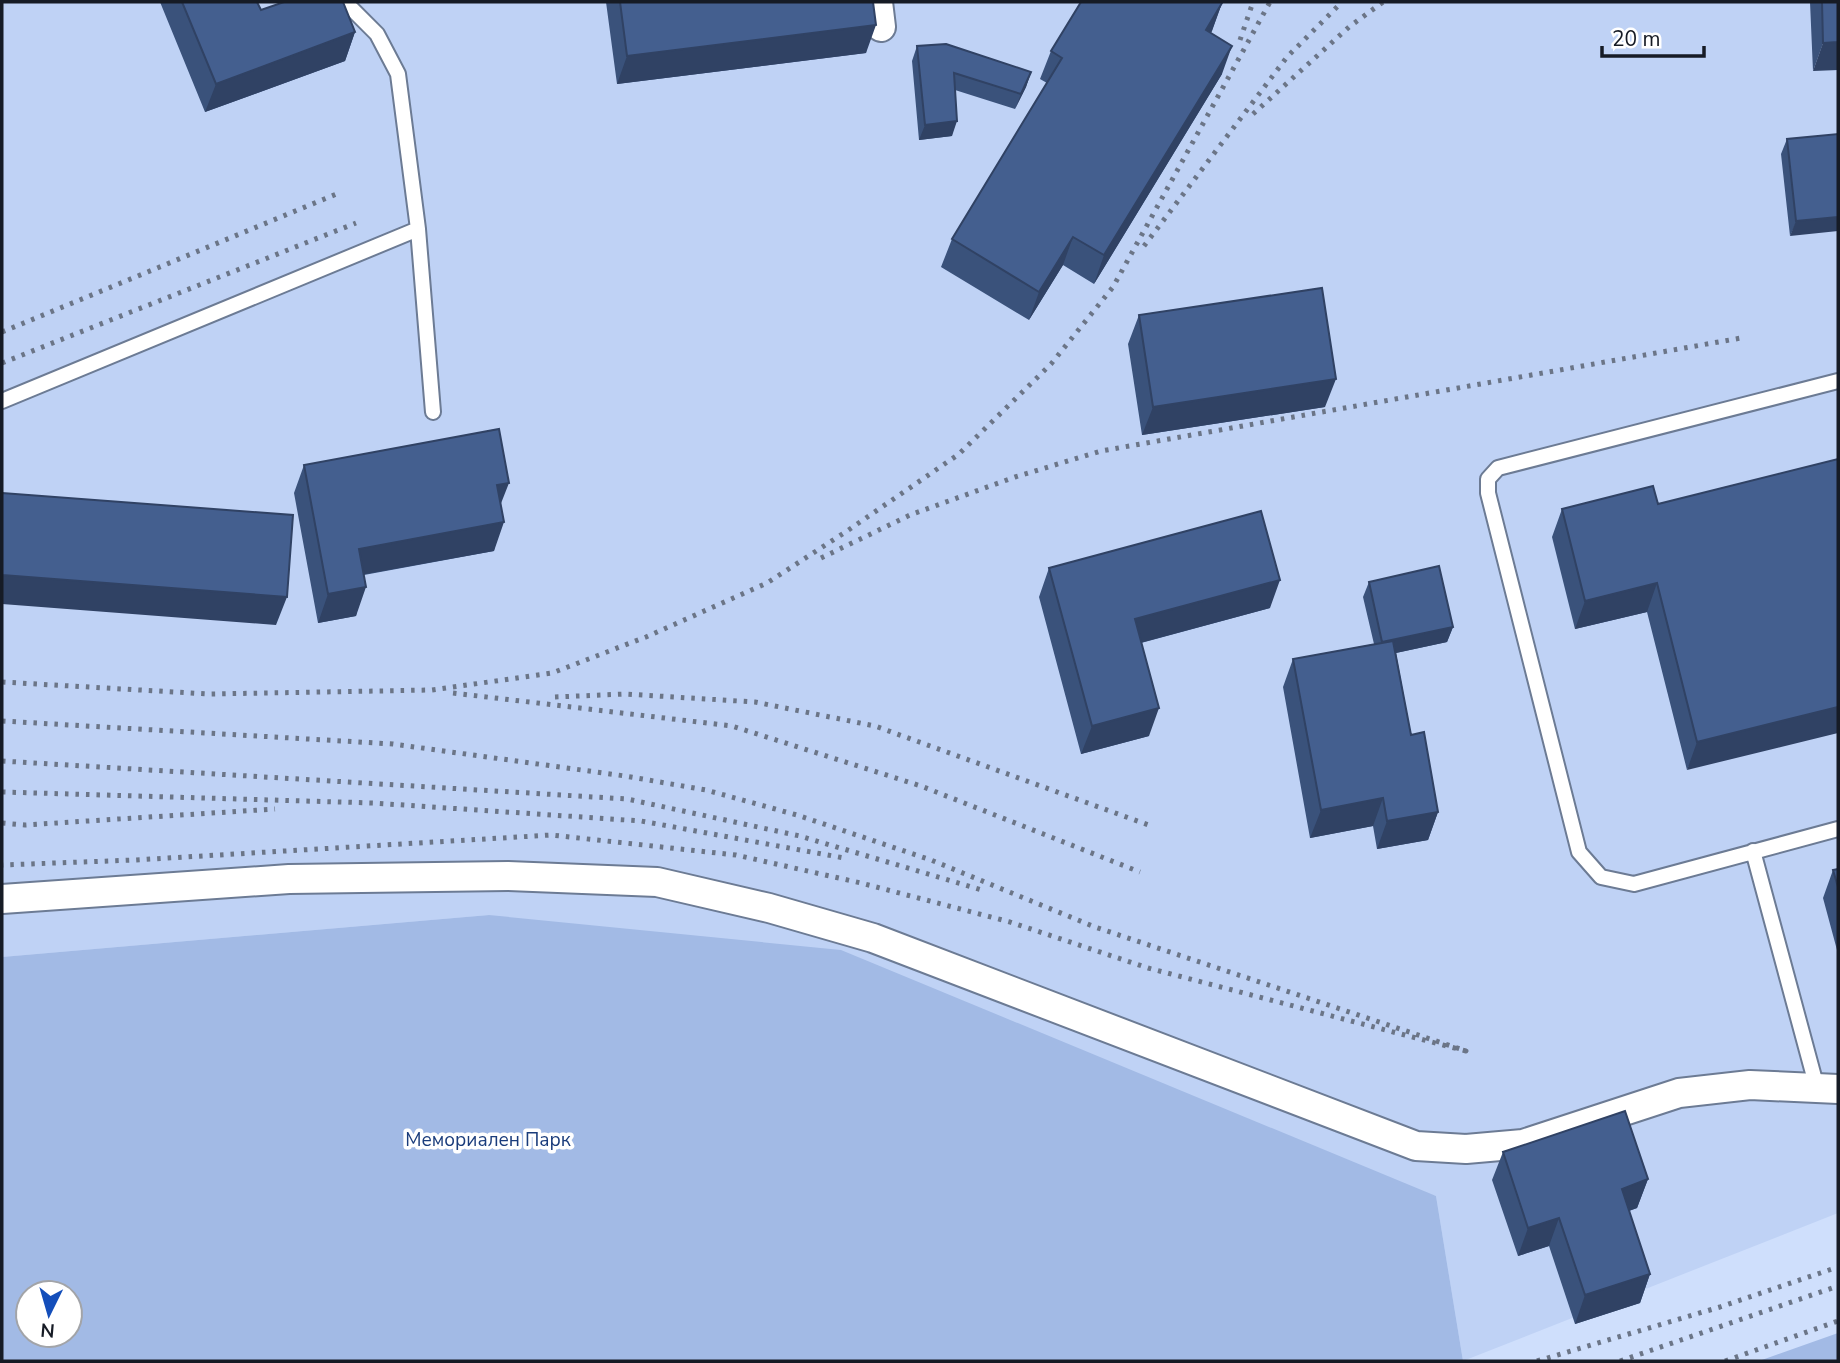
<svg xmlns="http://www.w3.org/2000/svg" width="1840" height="1363" viewBox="0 0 1840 1363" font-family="'Nunito Sans',sans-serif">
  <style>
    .built { fill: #bfd2f5 }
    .green { fill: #a2bae5; fill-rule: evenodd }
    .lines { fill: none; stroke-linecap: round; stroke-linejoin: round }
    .service-casing { stroke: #6c7b94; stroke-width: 18 }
    .minor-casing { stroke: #6c7b94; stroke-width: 32 }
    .service { stroke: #fff; stroke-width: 14 }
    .minor { stroke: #fff; stroke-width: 28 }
    .rail { stroke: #6b7587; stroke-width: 5; stroke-dasharray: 3.5 7; stroke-linecap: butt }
    .wall { fill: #3a527b }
    .shaded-wall { fill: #304264 }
    .building { fill: #445f8f; stroke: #304264; stroke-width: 2 }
    .labels { text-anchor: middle; stroke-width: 7; stroke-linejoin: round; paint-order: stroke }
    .park-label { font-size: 19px; fill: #1a3c7b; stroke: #fff }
  </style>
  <rect width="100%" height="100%" fill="#cfdffc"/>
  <path class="built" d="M2,2H1838V1213L1463,1361L1436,1196L489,915L2,957Z"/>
  <path class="green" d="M489,915L841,950L1436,1196L1463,1361H2V957ZM28,1293H70V1335H28Z
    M1838,1333V1361H1759Z"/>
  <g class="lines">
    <defs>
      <path id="service" d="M345,2L377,34L398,74L418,229L433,412
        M1838,381L1498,468L1488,479V493L1579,852L1601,877L1634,884L1838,829
        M2,401L418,229
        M1753,851L1817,1088"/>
      <path id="minor" d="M878,2L881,27
        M2,899L289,879L508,876L657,882L769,908L873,938L1416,1146L1466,1149L1523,1144L1679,1093L1750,1085L1838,1089"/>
    </defs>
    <use href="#service" class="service-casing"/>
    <use href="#minor" class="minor-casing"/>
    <use href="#service" class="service"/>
    <use href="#minor" class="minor"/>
    <path class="rail" d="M1240,40L1253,2
      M1253,114L1349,27L1383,2
      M1144,246L1287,57L1342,2
      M2,332L339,193
      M2,363L356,223
      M821,558L910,515L1015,477L1101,451L1741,338
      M2,682L209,694L432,690L552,673L646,637L767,583L847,531L959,454L1051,364L1113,287L1270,2
      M453,693L732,726L921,786L1140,872
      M555,697L625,694L755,702L875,726L1154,827
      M2,721L393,744L625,776L706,790L797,815L931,860L1095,927L1466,1051L1148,968L1010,922L861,883L736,855L551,835L135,860L2,865
      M2,761L627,799L800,836L985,891
      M2,792L373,803L641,821L844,858
      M2,823L25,825L275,809
      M1537,1361L1720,1307L1838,1267
      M1620,1361L1838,1286
      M1725,1361L1838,1321"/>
  </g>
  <path class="wall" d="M160,2H257L261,10L355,32L345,61L205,112Z
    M606,2H873L866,53L617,84Z
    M1810,2H1838L1813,71Z
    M1222,3L1211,33L1222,74L1094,284L1063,265L1029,320L941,267L952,239L1047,83L1040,79L1051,51Z
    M917,46L1031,72L1026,87L1015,109L955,90L952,136L919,140L912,61Z
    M1838,134L1790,236L1781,154L1787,139Z
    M1139,315L1325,407L1142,435L1128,344Z
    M1838,459L1687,770L1647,612L1575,629L1552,537L1562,509L1658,504Z
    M304,465L501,505L494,551L364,575L356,616L318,623L294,493Z
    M1049,568L1270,608L1141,643L1149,736L1081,754L1039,597Z
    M1369,582L1453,627L1447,642L1396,653L1411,735L1438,812L1428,840L1377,849L1373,826L1310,838L1283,687L1293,659L1374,644L1363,597Z
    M1838,869V949L1837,950L1823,898L1833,870Z
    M1503,1152L1648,1179L1637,1208L1629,1211L1650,1274L1640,1303L1575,1324L1549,1246L1518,1256L1492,1180Z"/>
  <path class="shaded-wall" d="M1222,3L1212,31L1195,58L1206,30Z
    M876,25L866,53L617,84L627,56Z
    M355,32L345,61L205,112L216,84Z
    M1838,42V70L1813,71L1823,43Z
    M1232,46L1222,74L1094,284L1104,255Z
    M1031,72L1026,87L1015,109L1021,94Z
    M957,121L952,136L919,140L925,125Z
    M1838,217V231L1790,236L1796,221Z
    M1073,237L1063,265L1029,320L1039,292Z
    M1336,379L1325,407L1142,435L1153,407Z
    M509,483L498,511L497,485Z
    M504,522L494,551L349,577L359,549Z
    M2,575L287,597L276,625L2,604Z
    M1280,580L1270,608L1125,647L1135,619Z
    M1657,583L1647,612L1575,629L1585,601Z
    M366,587L356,616L318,623L328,594Z
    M1453,627L1447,642L1377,657L1382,642Z
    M1838,707V733L1687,770L1697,742Z
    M1159,708L1149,736L1081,754L1092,726Z
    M1383,798L1373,826L1310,838L1321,810Z
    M1438,812L1428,840L1377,849L1387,821Z
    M1648,1179L1637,1208L1611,1217L1622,1189Z
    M1559,1218L1549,1246L1518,1256L1528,1228Z
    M1650,1274L1640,1303L1575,1324L1585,1295Z"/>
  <path class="building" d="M182,2H257L261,10L284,2H343L355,32L216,84Z
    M620,2H873L876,25L627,56Z
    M1081,2H1221L1222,3L1206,30L1232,46L1104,255L1073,237L1039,292L952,239L1062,58L1051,51Z
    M1822,2H1838V42L1823,43Z
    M946,44L1031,72L1021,94L954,73L957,121L925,125L917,46Z
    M1838,134V217L1796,221L1787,139Z
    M1322,288L1336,379L1153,407L1139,315Z
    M499,429L509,483L497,485L504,522L359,549L366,587L328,594L304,465Z
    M1838,459V707L1697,742L1657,583L1585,601L1562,509L1653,486L1658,504Z
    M2,493L293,515L287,597L2,575Z
    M1261,511L1280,580L1135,619L1159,708L1092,726L1049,568Z
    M1439,566L1453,627L1382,642L1369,582Z
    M1393,641L1411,735L1424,732L1438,812L1387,821L1383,798L1321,810L1293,659Z
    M1838,869V887L1833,870Z
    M1625,1111L1648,1179L1622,1189L1650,1274L1585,1295L1559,1218L1528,1228L1503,1152Z"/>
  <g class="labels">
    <g class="park-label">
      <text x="488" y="1146">Мемориален Парк</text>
    </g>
  </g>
  <rect width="1840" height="1363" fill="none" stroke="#161b25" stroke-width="7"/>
  <g transform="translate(49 1314) rotate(185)"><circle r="33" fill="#ffffff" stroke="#a2a4a8" stroke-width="2"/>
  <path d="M0-5L12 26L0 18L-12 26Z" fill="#144eba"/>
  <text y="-10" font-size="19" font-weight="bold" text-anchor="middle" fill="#161b25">N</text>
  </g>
  <path d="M1602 46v10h102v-10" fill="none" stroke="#161b25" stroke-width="3.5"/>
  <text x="1612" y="46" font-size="21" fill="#161b25" stroke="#ffffff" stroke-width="5" paint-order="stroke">20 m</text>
</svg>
